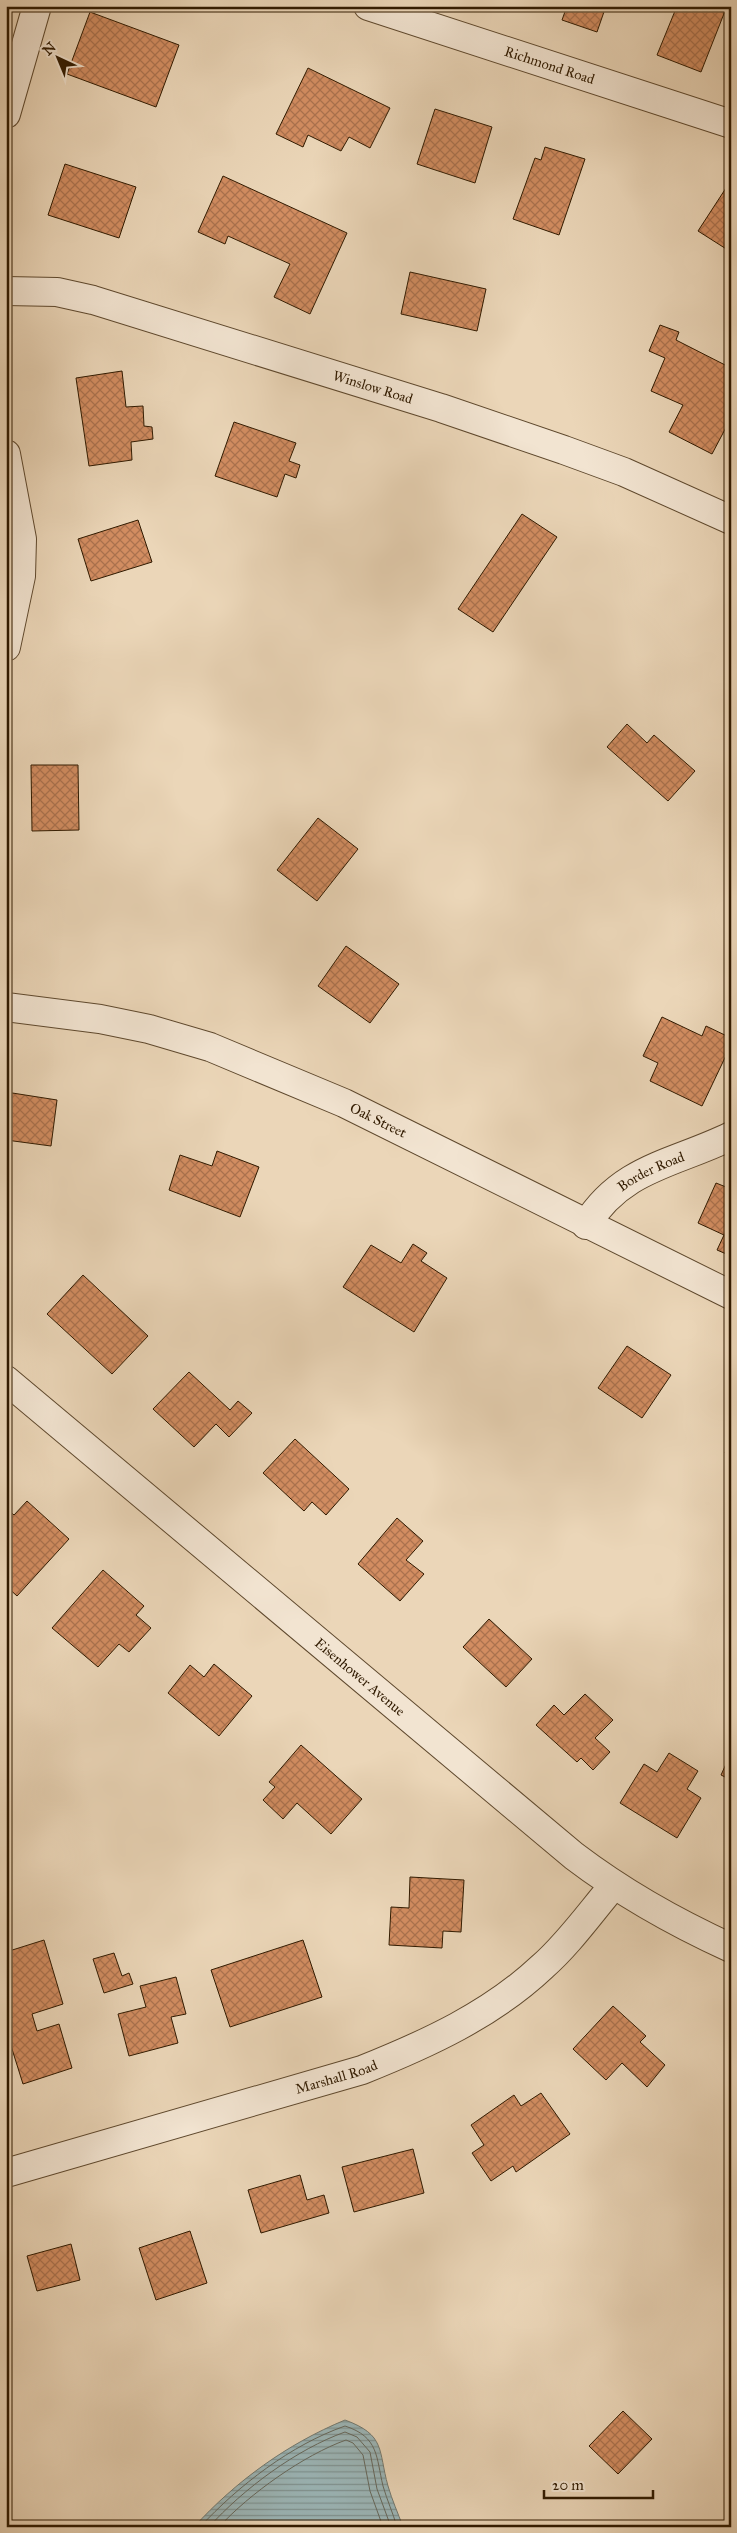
<svg xmlns="http://www.w3.org/2000/svg" width="737" height="2533" viewBox="0 0 737 2533" font-family="'IM FELL Great Primer',serif">
  <style>
    .water { fill: url(#water-rules); stroke: #71786f }
    .lines { fill: none; stroke-linecap: round; stroke-linejoin: round }
    .shore { stroke: #66685c; stroke-width: 1 }
    .building { fill: url(#building-cross-hatch); stroke: #301a00 }
    .minor-casing { stroke: #5f492e; stroke-width: 30 }
    .minor { stroke: #f2e4d1; stroke-width: 28 }
    .labels { text-anchor: middle; stroke-width: 5; stroke-linejoin: round; paint-order: stroke }
    .street-label { font-size: 14px; fill: #301a00; stroke: #f2e4d1 }
  </style>
  <defs>
    <pattern id="water-rules" width="6" height="5" patternUnits="userSpaceOnUse" patternTransform="scale(1.25)"><rect width="6" height="5" fill="#9cb7b9"/><path d="M0 2.5h6" fill="none" stroke="#809494"/></pattern>
    <pattern id="building-cross-hatch" width="8" height="8" patternUnits="userSpaceOnUse" patternTransform="scale(1.25)"><rect width="8" height="8" fill="#d28d61"/><path d="M0 0l8 8M0 8l8-8" fill="none" stroke="#ab724e"/></pattern>
  </defs>
  <rect width="100%" height="100%" fill="#ebd6b8"/>
  <filter id="stains"><feTurbulence type="fractalNoise" baseFrequency=".004" numOctaves="4"/><feColorMatrix values="0 0 0 0 .2 0 0 0 0 .09 0 0 0 0 .02 0 0 0 .5 -.17"/></filter>
  <radialGradient id="worn" r=".72"><stop offset=".6" stop-color="#630" stop-opacity="0"/><stop offset="1" stop-color="#630" stop-opacity=".3"/></radialGradient>
  <path class="water" d="M345,2420C386,2435 378,2450 388,2486C392,2500 398,2513 403,2527H194C236,2481 287,2444 345,2420Z"/>
  <g class="lines">
    <path class="shore" d="M200,2527C239,2485 291,2445 345,2426C379,2437 376,2457 383,2486C387,2500 393,2513 397,2527
      M209,2527C243,2489 297,2449 345,2432L357,2437L370,2452L377,2489L391,2527
      M219,2527C249,2494 304,2455 346,2440L353,2443L363,2455L370,2491L383,2527"/>
  </g>
  <path class="building" d="M567,6H606L597,32L562,20Z
    M677,6L685,9L687,6H727L701,72L657,55Z
    M90,12L179,45L156,107L67,74Z
    M308,68L390,108L370,148L349,137L341,151L308,135L303,147L276,134Z
    M435,109L492,127L475,183L417,164Z
    M545,147L585,159L559,235L513,219L535,158L541,160Z
    M65,164L136,187L119,238L48,215Z
    M223,176L347,233L310,314L274,297L290,264L228,236L225,244L198,232Z
    M726,188L731,191V252L698,231Z
    M410,272L486,289L477,331L401,314Z
    M660,325L679,332L676,340L731,368V418L712,454L669,432L683,405L651,391L665,358L649,351Z
    M122,371L126,407L143,406L144,426L152,427L153,439L131,442L132,460L89,466L76,378Z
    M234,422L296,443L289,461L300,465L296,478L285,474L277,497L215,476Z
    M522,514L557,537L493,632L458,609Z
    M138,520L152,562L91,581L78,539Z
    M627,724L647,743L654,735L695,771L668,801L607,747Z
    M31,765H78L79,830L32,831Z
    M318,818L358,849L317,901L277,870Z
    M346,946L399,984L370,1023L318,986Z
    M662,1017L702,1036L706,1026L731,1038V1045L702,1106L650,1081L658,1063L643,1056Z
    M6,1092L57,1100L51,1146L6,1140Z
    M217,1151L259,1167L240,1217L169,1190L180,1155L212,1166Z
    M716,1183L731,1189V1256L717,1250L724,1235L698,1223Z
    M413,1244L427,1253L421,1261L447,1278L414,1332L343,1287L371,1245L401,1263Z
    M83,1275L148,1336L112,1374L47,1314Z
    M627,1346L671,1375L642,1418L598,1388Z
    M189,1372L230,1410L238,1401L252,1413L229,1437L216,1424L194,1447L153,1409Z
    M295,1439L349,1489L326,1515L312,1502L304,1511L263,1473Z
    M731,1444V1456L725,1453Z
    M27,1501L69,1539L17,1596L6,1586V1508L14,1515Z
    M397,1518L423,1541L406,1560L424,1574L400,1601L358,1564Z
    M103,1570L144,1606L136,1615L151,1628L129,1652L119,1644L98,1667L52,1628Z
    M489,1619L532,1659L506,1687L463,1647Z
    M214,1664L252,1696L219,1736L168,1693L190,1665L204,1677Z
    M585,1694L613,1720L595,1738L610,1752L593,1770L581,1758L577,1762L536,1725L554,1705L564,1715Z
    M301,1745L362,1799L331,1834L297,1803L283,1819L263,1800L275,1787L269,1782Z
    M669,1753L698,1771L687,1789L701,1798L677,1838L620,1803L644,1764L657,1772Z
    M731,1753V1780L721,1775Z
    M410,1877L464,1880L461,1932L443,1931L442,1948L389,1945L391,1907L409,1908Z
    M44,1940L63,2004L32,2014L37,2031L59,2024L72,2068L23,2084L6,2030V2020L12,2018L6,1999V1952Z
    M303,1940L322,1997L230,2027L211,1970Z
    M114,1953L122,1976L129,1973L133,1984L104,1993L93,1959Z
    M176,1977L186,2014L171,2017L178,2043L129,2056L118,2014L146,2007L140,1986Z
    M613,2006L646,2036L640,2042L665,2065L647,2087L622,2063L606,2080L573,2049Z
    M541,2093L570,2134L516,2172L513,2166L491,2181L472,2153L484,2145L471,2125L514,2095L521,2106Z
    M413,2149L424,2193L354,2212L342,2167Z
    M300,2175L307,2200L324,2195L329,2213L261,2233L248,2190Z
    M190,2231L207,2283L156,2300L139,2248Z
    M71,2244L80,2280L37,2291L27,2256Z
    M623,2411L652,2439L618,2474L589,2446Z"/>
  <g class="lines">
    <defs>
      <g id="minor">
        <path id="s1" d="M368,6L731,124"/>
        <path d="M6,114L37,6"/>
        <path id="s2" d="M6,291L57,292L93,300L441,408L564,450L624,472L731,520"/>
        <path d="M6,454L22,539L21,576L6,647"/>
        <path id="s3" d="M6,1007L100,1019L149,1029L210,1047L344,1103L731,1295"/>
        <path id="s4" d="M586,1225C622,1167 674,1164 731,1136"/>
        <path id="s5" d="M6,1380L574,1856C624,1894 674,1922 731,1948"/>
        <path id="s6" d="M6,2173L362,2070C427,2044 491,2015 543,1966C569,1943 590,1913 613,1886"/>
      </g>
    </defs>
    <use href="#minor" class="minor-casing"/>
    <use href="#minor" class="minor"/>
  </g>
  <g class="labels">
    <g class="street-label">
      <text dy="5" stroke="none"><textPath href="#s1" startOffset="191">Richmond Road</textPath></text>
      <text dy="5" stroke="none"><textPath href="#s2" startOffset="381">Winslow Road</textPath></text>
      <text dy="5" stroke="none"><textPath href="#s3" startOffset="392">Oak Street</textPath></text>
      <text dy="5" stroke="none"><textPath href="#s4" startOffset="86">Border Road</textPath></text>
      <text dy="5" stroke="none"><textPath href="#s5" startOffset="462">Eisenhower Avenue</textPath></text>
      <text dy="5" stroke="none"><textPath href="#s6" startOffset="344">Marshall Road</textPath></text>
    </g>
  </g>
  <rect width="737" height="2533" fill="none" stroke="#ebd6b8" stroke-width="25"/>
  <rect x="8" y="8" width="722" height="2518" fill="none" stroke="#301a00" stroke-width="2.5"/>
  <rect x="12" y="12" width="712" height="2508" fill="none" stroke="#301a00"/>
  <g transform="translate(58 58) rotate(316)" stroke="#f2e4d1" stroke-width="4" paint-order="stroke">
  <path d="M0-4L9 19L0 12L-9 19Z" fill="#301a00"/>
  <text y="-8" font-size="14" font-weight="bold" text-anchor="middle" fill="#301a00">N</text>
  </g>
  <path d="M544 2490v8h109v-8" fill="none" stroke="#301a00" stroke-width="2.5"/>
  <text x="552" y="2490" font-size="15" fill="#301a00" stroke="#f2e4d1" stroke-width="4" paint-order="stroke">20 m</text>
  <rect width="100%" height="100%" filter="url(#stains)"/>
  <rect width="100%" height="100%" fill="url(#worn)"/>
</svg>
